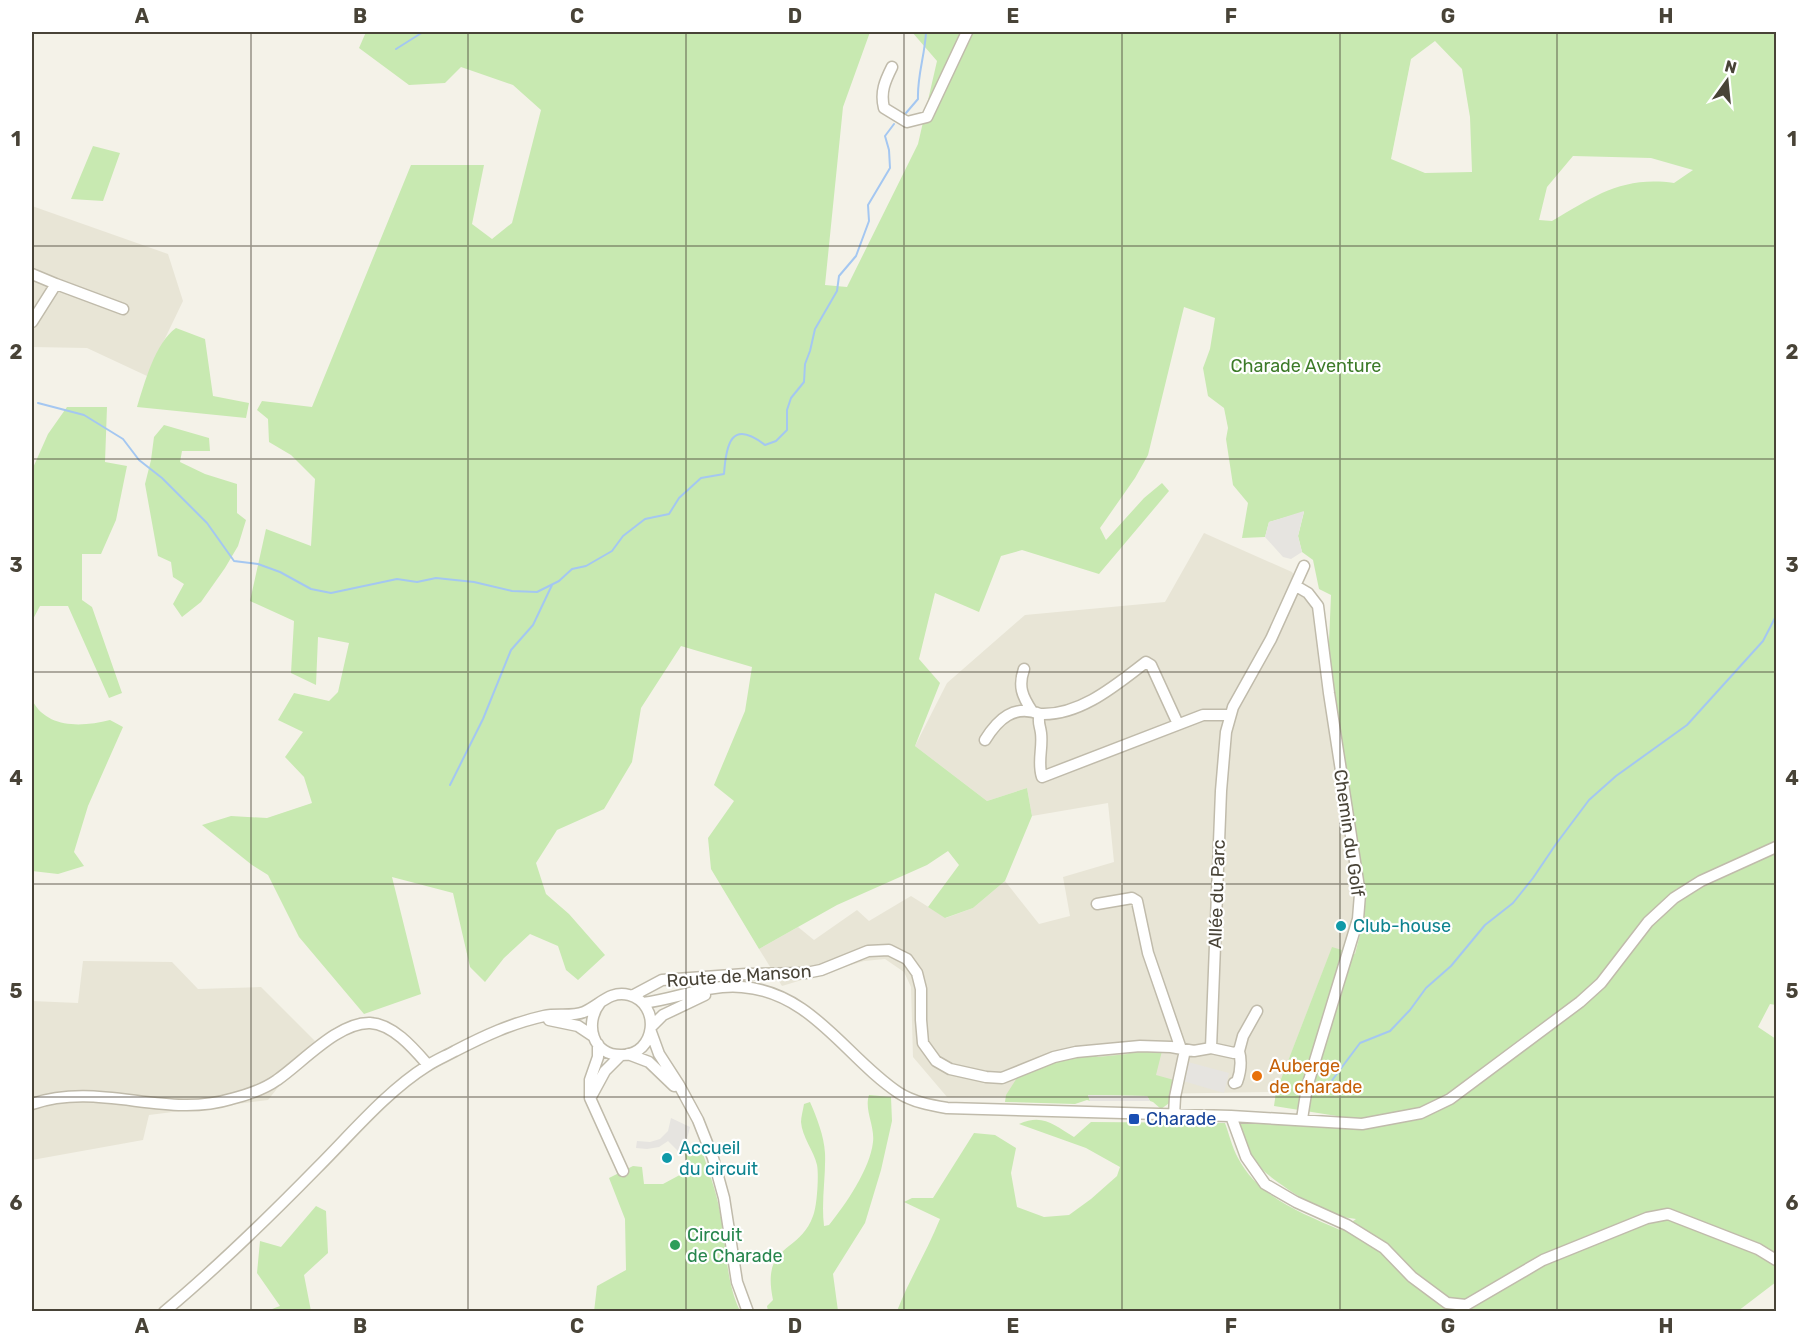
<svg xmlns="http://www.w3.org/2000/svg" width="1808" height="1343" viewBox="0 0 1808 1343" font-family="Rubik,sans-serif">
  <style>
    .residential { fill: #e8e5d6 }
    .green { fill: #c8e9b1; fill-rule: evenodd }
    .parking { fill: #e6e4e0 }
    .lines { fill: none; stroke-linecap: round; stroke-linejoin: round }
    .stream { stroke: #a4c7f1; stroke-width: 2 }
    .minor-casing { stroke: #c0bbab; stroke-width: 13 }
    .minor { stroke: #fff; stroke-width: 10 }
    .grid { fill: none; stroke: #484337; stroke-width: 1.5; stroke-opacity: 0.55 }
    .culture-dot { fill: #0f9aa8; stroke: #fff; stroke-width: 2 }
    .food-dot { fill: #e8710a; stroke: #fff; stroke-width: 2 }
    .transit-dot { fill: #1a4fb4; stroke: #fff; stroke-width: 2 }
    .leisure-dot { fill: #2e9e5b; stroke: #fff; stroke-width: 2 }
    .labels { text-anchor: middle; stroke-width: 4.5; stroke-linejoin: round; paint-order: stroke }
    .park-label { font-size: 18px; fill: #3d7b29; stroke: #fff }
    .street-label { font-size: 18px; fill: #484337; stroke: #fff }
    .culture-label { font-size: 18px; fill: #0d838f; stroke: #fff; text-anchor: start }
    .food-label { font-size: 18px; fill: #c56008; stroke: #fff; text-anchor: start }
    .transit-label { font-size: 18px; fill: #164399; stroke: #fff; text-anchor: start }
    .leisure-label { font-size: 18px; fill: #27864d; stroke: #fff; text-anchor: start }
    .neatline { fill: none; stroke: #484337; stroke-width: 2 }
    .grid-label { font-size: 20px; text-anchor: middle; font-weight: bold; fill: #484337 }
  </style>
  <rect width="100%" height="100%" fill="#f4f2e8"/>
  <path class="residential" d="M32,206L168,254L183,301L147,376L87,348L32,347Z
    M1204,533L1292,572L1316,610L1364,919L1355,954L1332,948L1276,1092L947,1097L913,1057L911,987L904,972L885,959L864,961L782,986L759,949L798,927L814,940L857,910L869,921L911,896L946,918L973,908L1005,881L1039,924L1070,916L1063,877L1114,862L1108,803L1032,816L1027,788L987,801L915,746L947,683L1025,615L1165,602Z
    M83,961L172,962L198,989L261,987L315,1041L268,1100L149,1115L143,1140L32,1160V1001L78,1003Z"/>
  <path class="green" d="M366,32H870L843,107L825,285L847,287L918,144L937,61L912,32H1776V1005L1770,1004L1758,1027L1776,1039V1282L1738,1311H897C909,1280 927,1251 940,1219L904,1202L912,1198H933L974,1133L995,1135L1016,1148L1011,1173L1017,1207L1044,1217L1069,1215L1091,1199L1117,1176L1120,1167L1086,1148L1019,1124C1043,1113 1054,1125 1074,1137L1091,1122L1225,1123C1229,1134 1232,1147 1238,1158C1259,1198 1302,1213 1340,1230L1356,1219C1352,1218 1347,1218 1342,1217C1322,1213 1268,1179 1255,1162C1247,1151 1244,1136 1240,1123L1338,1127L1337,1116L1274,1106L1276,1092L1332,947L1355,954L1364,919L1327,689L1331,595L1319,589L1313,560L1302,552L1298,536L1304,512L1269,522L1265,537L1242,538L1248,503L1233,485L1226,439L1228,428L1224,408L1208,396L1203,368L1210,349L1215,318L1184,307L1148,455L1135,478L1100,528L1106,540L1144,498L1162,483L1169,491L1099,574L1022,550L1001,556L979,612L935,593L919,659L940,683L915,746L987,801L1027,788L1032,816L1005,881L973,908L945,918L928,907L959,865L948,851L927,865L837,905L759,949L711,869L708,838L734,801L714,785L745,711L752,667L681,646L641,708L632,762L604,809L557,830L536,863L546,894L569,914L605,955L578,980L566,970L558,946L530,934L504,958L485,982L470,967L453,893L392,877L421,994L364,1014L299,937L268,875L252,865L202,825L231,816L267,818L312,803L304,777L285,757L303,732L278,720L294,693L329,701L338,692L349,643L318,637L316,685L291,673L294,621L250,601L266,529L311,546L315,479L291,455L269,442L268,419L257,410L262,401L312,407L411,165H484L472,224L492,239L512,223L541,110L513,85L461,67L445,83L409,85L359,48ZM1435,41L1462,69L1470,117L1472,172L1425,173L1391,159L1411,59ZM1573,156L1651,158L1693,170L1674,183C1622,176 1595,196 1552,221L1539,220L1547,187Z
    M93,146L120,153L103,201L71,199Z
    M176,328L205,339L213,396L249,403L246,418L137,407C145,382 155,343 176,328Z
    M67,407H107L105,462L127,466L116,520L101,554H82V600L92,607L122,693L109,698L68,606H40L32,621V470L48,434Z
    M164,425L209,438L210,451H182L180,462L205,474L237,484V513L246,520L238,546L225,568L201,602L182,617L173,604L184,584L173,577L171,562L158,556L145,484L151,460L154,437Z
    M32,700C47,729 82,727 110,720L123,727L88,806L74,852L84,866L58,874L32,871Z
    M1130,1051H1162L1156,1075L1174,1080L1172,1101L1161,1109L1153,1102L1150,1101L1147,1096L1088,1095L1090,1101L1087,1100L1075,1104L1005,1102L1006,1095L1020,1073L1060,1058L1090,1053L1098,1057L1128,1054Z
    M869,1095L891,1097L892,1121L881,1170L865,1223L833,1274L838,1311H768L767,1306L773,1300C761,1242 799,1255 813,1216C817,1207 819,1175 817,1165C814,1151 802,1137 801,1122C801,1117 803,1110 804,1104L810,1102C817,1118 824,1136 825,1153C826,1177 821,1201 824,1226L829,1225C846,1204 870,1169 873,1142C875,1126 864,1110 869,1095Z
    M700,1145C707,1167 716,1189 720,1212C727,1245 725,1280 740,1311L594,1312L597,1286L626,1270L625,1219L609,1178L633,1166L642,1167L644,1184H663L689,1170L684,1151Z
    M316,1206L326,1211L328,1253L304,1275L311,1311H267L280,1306L257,1273L260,1241L281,1247Z"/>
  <path class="parking" d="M1304,511L1298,536L1302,552L1291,559L1283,557L1265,537L1269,522Z
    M1188,1062L1229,1073L1224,1093L1183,1081Z
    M1088,1095L1147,1096L1150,1101H1090Z
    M671,1118L690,1127L686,1143L679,1152L668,1141L659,1147L647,1149L636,1148L637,1141L650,1142L660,1139L668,1131Z"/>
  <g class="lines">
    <path class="stream" d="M396,49L423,32
      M906,113L918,99C917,76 925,55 926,32
      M38,403L84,415L123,439L139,460L162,478L207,523L234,561L258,564L280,572L311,589L331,593L397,579L417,582L436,578L474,582L512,591L537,592L559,581L572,569L586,566L612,551L623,536L645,519L669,514L679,498L701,478L724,474C726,445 731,418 765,445L776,441L787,430V410L791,398L804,382L805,364L810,351L815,329L837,291L839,276L856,256L869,221L868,205L890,168L889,150L885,136L894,124
      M450,785L483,719L511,650L533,625L552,585
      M1324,1091L1360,1043L1390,1031L1410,1010L1426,988L1451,966L1485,925L1513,903L1533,878L1556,844L1589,800L1616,776L1687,725L1763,641L1776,616"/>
    <defs>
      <path id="minor" d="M892,67C885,81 880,92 884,108L907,122L927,117L967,32
        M32,274L56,284L32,322
        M56,284L123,309
        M1296,586L1308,593L1318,606L1329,693L1360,894L1358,919L1307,1087L1302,1119
        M1024,669C1018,686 1022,696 1032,711
        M1178,724L1151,665L1146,662C1116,685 1080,716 1040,714C1037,721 1040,725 1041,733C1043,749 1037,762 1042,777L1203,715H1229
        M985,740C998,719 1014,704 1040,714
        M1097,904L1132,898L1137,901L1148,953L1181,1049
        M632,996L662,980L746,974L806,973L821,970L868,951L889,950L907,959L917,973L921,989V1020L923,1043L936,1061L950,1069L986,1077L1002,1078L1054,1057L1076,1052L1140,1046L1171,1047L1194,1051L1211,1048L1221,791L1226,732L1233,707L1271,639L1304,566
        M643,1003C677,999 707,984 742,987C812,992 846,1058 899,1093C913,1102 930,1105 947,1108L1231,1116L1362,1124L1421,1113L1450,1099L1580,1002L1601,983L1648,922L1674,898L1701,881L1776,847
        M549,1020L578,1026L593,1036
        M652,1026L663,1015L705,995
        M651,1032L659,1054L679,1085L698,1120L713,1158L724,1198L737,1282L748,1312
        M598,1044V1057L590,1080V1098L623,1171
        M1211,1048L1234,1053L1239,1051L1243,1036L1257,1011
        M628,1054L649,1062L674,1086
        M1234,1083L1237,1082C1241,1071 1242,1062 1239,1051
        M592,1095L605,1071L621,1055
        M32,1104C100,1081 165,1119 231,1099C247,1095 263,1090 277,1080C302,1063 338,1022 370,1023C393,1024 414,1049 428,1065
        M1174,1115L1175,1097L1185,1050
        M1231,1116L1246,1157L1265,1184L1296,1202L1347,1225L1384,1248L1412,1277L1447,1303L1466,1305L1543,1260L1647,1218L1668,1214L1758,1249L1776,1260
        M164,1312C218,1267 268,1218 317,1168C351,1134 387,1091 427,1066C436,1060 446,1056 455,1051C484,1036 512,1023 544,1016C557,1013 572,1017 584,1012C600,1005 610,990 629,995C662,1004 656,1055 622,1055C592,1056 584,1023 600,1003"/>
    </defs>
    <use href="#minor" class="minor-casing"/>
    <use href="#minor" class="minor"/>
  </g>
  <path class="grid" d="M251,32V1312M468,32V1312M686,32V1312M904,32V1312M1122,32V1312M1340,32V1312M1557,32V1312M32,246H1776M32,459H1776M32,672H1776M32,884H1776M32,1097H1776"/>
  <g class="culture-dot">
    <circle cx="1341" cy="926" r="6"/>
    <circle cx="667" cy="1158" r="6"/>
  </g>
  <circle class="food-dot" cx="1257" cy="1076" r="6"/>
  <rect class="transit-dot" x="1128" y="1113" width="12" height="12" rx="3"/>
  <circle class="leisure-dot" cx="675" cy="1245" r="6"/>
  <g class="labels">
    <g class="park-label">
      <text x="1306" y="372">Charade Aventure</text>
    </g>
    <g class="street-label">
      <text transform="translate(1349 833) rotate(82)" y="6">Chemin du Golf</text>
      <text transform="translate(1217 894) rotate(-88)" y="6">Allée du Parc</text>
      <text transform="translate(739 976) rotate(-4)" y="6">Route de Manson</text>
    </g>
    <g class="culture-label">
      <text x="1353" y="932">Club-house</text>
      <text x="679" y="1154">Accueil<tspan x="679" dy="21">du circuit</tspan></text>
    </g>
    <g class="food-label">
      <text x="1269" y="1072">Auberge<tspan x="1269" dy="21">de charade</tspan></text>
    </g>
    <g class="transit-label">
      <text x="1146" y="1125">Charade</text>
    </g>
    <g class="leisure-label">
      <text x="687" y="1241">Circuit<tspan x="687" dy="21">de Charade</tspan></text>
    </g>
  </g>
  <rect width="1808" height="1343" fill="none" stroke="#ffffff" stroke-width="66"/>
  <g transform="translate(1727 81) rotate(15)" stroke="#ffffff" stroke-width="4.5" paint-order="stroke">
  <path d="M0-4.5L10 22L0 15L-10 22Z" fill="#484337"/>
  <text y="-9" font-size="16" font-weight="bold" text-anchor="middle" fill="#484337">N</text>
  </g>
  <rect x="33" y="33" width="1742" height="1277" class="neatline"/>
  <g class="grid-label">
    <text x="142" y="23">A</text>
    <text x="360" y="23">B</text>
    <text x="577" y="23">C</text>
    <text x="795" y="23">D</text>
    <text x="1013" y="23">E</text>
    <text x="1231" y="23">F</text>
    <text x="1448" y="23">G</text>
    <text x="1666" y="23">H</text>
    <text x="16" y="146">1</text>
    <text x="1792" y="146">1</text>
    <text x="16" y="359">2</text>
    <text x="1792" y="359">2</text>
    <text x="16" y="572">3</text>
    <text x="1792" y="572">3</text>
    <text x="16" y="785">4</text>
    <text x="1792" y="785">4</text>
    <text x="16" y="998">5</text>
    <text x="1792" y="998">5</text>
    <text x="16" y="1210">6</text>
    <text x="1792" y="1210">6</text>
    <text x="142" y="1333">A</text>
    <text x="360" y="1333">B</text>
    <text x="577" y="1333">C</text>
    <text x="795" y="1333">D</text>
    <text x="1013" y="1333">E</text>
    <text x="1231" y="1333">F</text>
    <text x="1448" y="1333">G</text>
    <text x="1666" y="1333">H</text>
  </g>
</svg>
